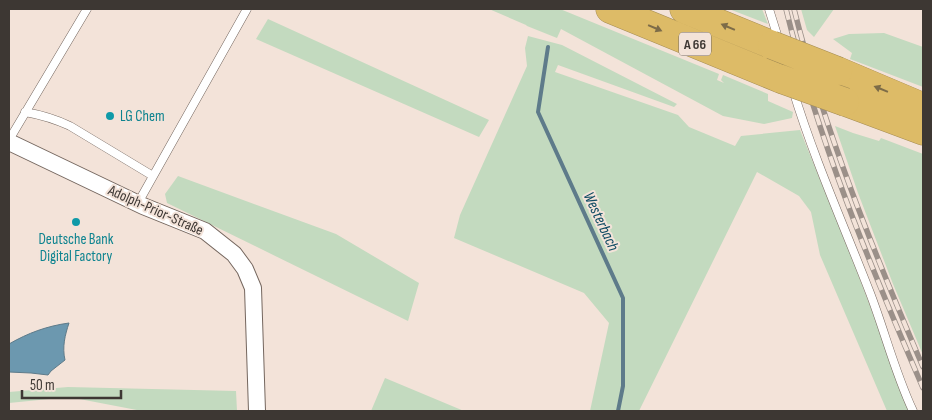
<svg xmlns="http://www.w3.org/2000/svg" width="932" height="420" viewBox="0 0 932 420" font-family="'Sofia Sans Condensed',sans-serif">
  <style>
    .green { fill: #c3dabf }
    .water { fill: #6c98af; stroke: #5e7b8a }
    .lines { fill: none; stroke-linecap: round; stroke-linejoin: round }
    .stream { stroke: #5e7b8a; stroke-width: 4 }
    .service-casing { stroke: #74665e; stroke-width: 9 }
    .minor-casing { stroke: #74665e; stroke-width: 18 }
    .motorway-casing { stroke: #a58d55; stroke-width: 29 }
    .service { stroke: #fff; stroke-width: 8 }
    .minor { stroke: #fff; stroke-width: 16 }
    .motorway { stroke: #ddbb67; stroke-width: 28 }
    .rail-casing { stroke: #9b9089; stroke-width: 5.5 }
    .rail { stroke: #f3e3d9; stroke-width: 4; stroke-dasharray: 11; stroke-linecap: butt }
    .motorway-bridge-casing { stroke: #a58d55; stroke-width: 29; stroke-linecap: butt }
    .motorway-bridge { stroke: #ddbb67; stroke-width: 28 }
    .oneway { fill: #7d6c48 }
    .culture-dot { fill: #0f9aa8; stroke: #f3e3d9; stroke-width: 2 }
    .labels { text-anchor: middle; stroke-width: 4; stroke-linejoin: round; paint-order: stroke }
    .shield { fill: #f3e3d9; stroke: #746b65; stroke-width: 1 }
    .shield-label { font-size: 14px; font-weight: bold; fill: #3d3733 }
    .culture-label { font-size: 15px; fill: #0d838f; stroke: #f3e3d9; text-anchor: start }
    .street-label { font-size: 15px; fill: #3d3733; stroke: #f3e3d9 }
    .water-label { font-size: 16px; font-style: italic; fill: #0f4b63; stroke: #f3e3d9 }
  </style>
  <rect width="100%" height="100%" fill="#f3e3d9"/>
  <path class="green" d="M489,9H560L719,74L717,80L724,83L721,80L723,75L768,94V101L793,112L792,118L764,124L723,116L561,29L557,38L527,26L526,25Z
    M729,9H762L768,24Z
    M801,9H834L814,37L807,30Z
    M268,19L489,120L479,137L256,39Z
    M884,33L923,47V87L850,59L852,53L833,39L849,34Z
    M528,36L562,45L677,104L674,107L558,65L555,72L678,115L689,127L735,146L741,136L800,130L856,269L910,411H887L820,255L811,212L799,196L757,172L639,411H590L609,323L584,293L454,238L460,215L527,66L525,48Z
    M835,126L853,133L879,141L881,138L923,154V355L893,284L858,193Z
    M178,176L336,234L419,283L408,321L167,203L165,194Z
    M385,378L464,411H371Z
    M68,387L236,391L237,411H142L69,397L9,403V392Z"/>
  <path class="water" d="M69,323C65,335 62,347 65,360L51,371L48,375L31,373L9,372V344C28,333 47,326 69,323Z"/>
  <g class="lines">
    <path class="stream" d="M548,47L538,112L623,298V386L618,411"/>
    <defs>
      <path id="service" d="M769,9L779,41
        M793,90C814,159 844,226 870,293C885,332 895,373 913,411
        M25,112C42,115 55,119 70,126L153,176
        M9,140L87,9
        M138,203L247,9"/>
      <path id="minor" d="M9,142L143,206L205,231L234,254L245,269L253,288L257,411"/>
      <path id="motorway" d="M610,9L781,79
        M684,9L772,45
        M838,71L923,107
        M845,102L923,131"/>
    </defs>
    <use href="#service" class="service-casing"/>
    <use href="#minor" class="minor-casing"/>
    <use href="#motorway" class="motorway-casing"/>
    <use href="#service" class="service"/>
    <use href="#minor" class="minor"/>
    <use href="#motorway" class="motorway"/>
    <defs>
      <path id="rail" d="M786,9C818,140 870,265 923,388
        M794,9C825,132 873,250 923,367"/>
    </defs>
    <use href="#rail" class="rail-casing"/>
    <use href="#rail" class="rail"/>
    <defs>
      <path id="motorway-bridge" d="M772,45L838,71
        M781,79L845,102"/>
    </defs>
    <use href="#motorway-bridge" class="motorway-bridge-casing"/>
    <use href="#motorway-bridge" class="motorway-bridge"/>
  </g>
  <defs><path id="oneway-solid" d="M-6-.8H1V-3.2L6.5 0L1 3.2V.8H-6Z" transform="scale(1.25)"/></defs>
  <g class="oneway">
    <use href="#oneway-solid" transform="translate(728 27) rotate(-157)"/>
    <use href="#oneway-solid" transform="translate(655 28) rotate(23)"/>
    <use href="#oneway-solid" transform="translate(881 89) rotate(-158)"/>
  </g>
  <g class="culture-dot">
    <circle cx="110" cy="116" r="5"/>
    <circle cx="76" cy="222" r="5"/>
  </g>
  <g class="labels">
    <rect class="shield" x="679" y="32.5" width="32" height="23" rx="4"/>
    <g class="shield-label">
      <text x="695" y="49">A 66</text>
    </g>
    <g class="culture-label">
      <text x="120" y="121">LG Chem</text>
      <text x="76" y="244" text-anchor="middle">Deutsche Bank<tspan x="76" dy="17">Digital Factory</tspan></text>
    </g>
    <g class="street-label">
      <text transform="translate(156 210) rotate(24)" y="5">Adolph-Prior-Straße</text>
    </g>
    <g class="water-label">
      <text transform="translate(602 221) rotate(65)" y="6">Westerbach</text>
    </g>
  </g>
  <rect width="932" height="420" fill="none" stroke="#3d3733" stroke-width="20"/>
  <path d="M22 390v8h99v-8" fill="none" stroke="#3d3733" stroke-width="2.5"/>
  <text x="30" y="390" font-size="15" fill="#3d3733" stroke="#f3e3d9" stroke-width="4" paint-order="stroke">50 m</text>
</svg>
